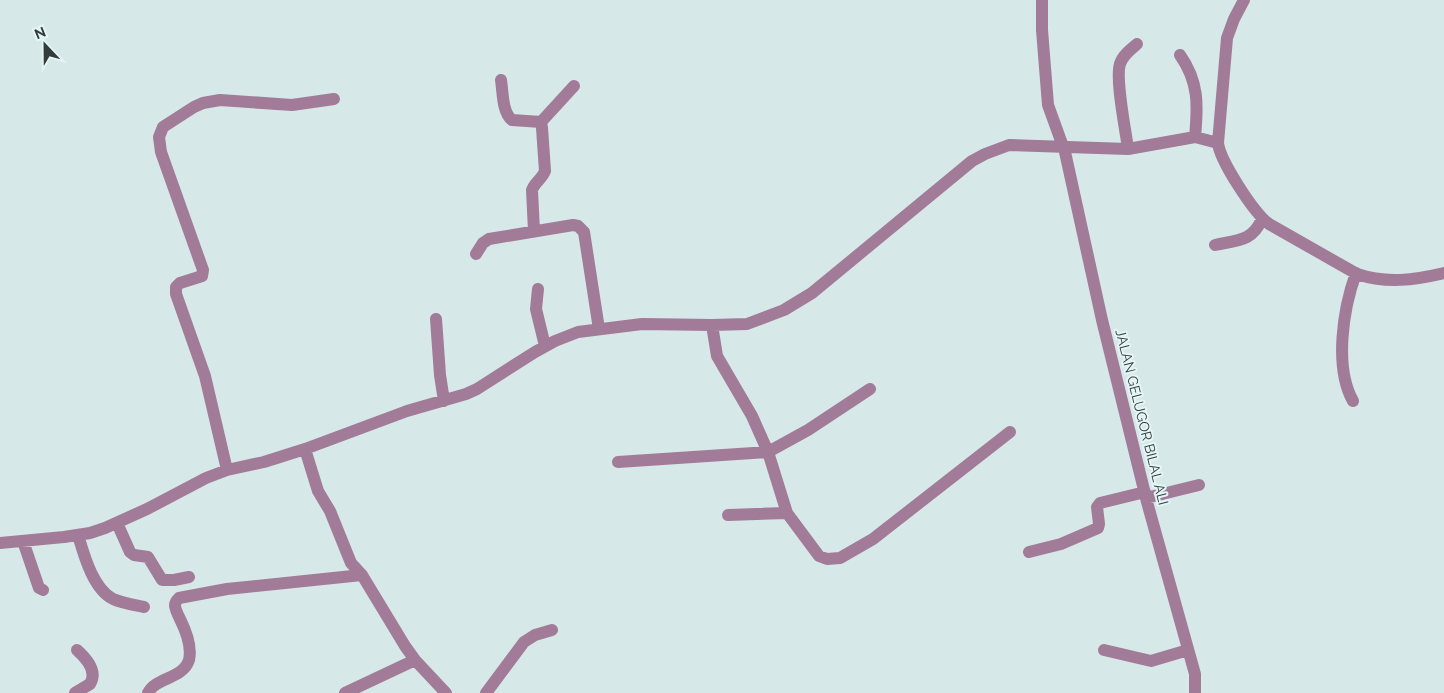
<svg xmlns="http://www.w3.org/2000/svg" width="1444" height="693" viewBox="0 0 1444 693" font-family="Raleway,sans-serif">
  <style>
    .lines { fill: none; stroke-linecap: round; stroke-linejoin: round }
    .minor { stroke: #a27b98; stroke-width: 12 }
    .labels { text-anchor: middle; stroke-width: 4; stroke-linejoin: round; paint-order: stroke }
    .street-label { font-size: 14px; fill: #343b3b; stroke: #e4f5f6 }
  </style>
  <rect width="100%" height="100%" fill="#d7e8e8"/>
  <g class="lines">
    <path class="minor" d="M1042,0V30L1048,105L1065,152L1102,320L1147,502L1195,674V693
      M1244,0L1234,19L1227,38L1218,143C1220,161 1254,213 1269,224L1357,274C1387,284 1414,280 1444,273
      M1180,55C1199,82 1198,105 1195,137
      M501,80C503,92 502,112 512,120L541,122L542,128L545,171C542,179 535,182 532,190L534,231
      M541,122L574,86
      M1128,149C1126,132 1115,79 1120,64C1122,56 1131,49 1137,44
      M1215,245C1237,240 1252,242 1262,219
      M476,254L483,243L489,239L573,225L578,226L584,232L599,329
      M538,289L536,309L545,346
      M436,319L440,375L444,401
      M712,325L717,356L752,416L768,452L787,513L819,556L827,559L840,558L873,539L1010,432
      M1353,401C1334,367 1343,309 1356,273
      M305,449L318,491L330,511L351,563L362,575L405,646L415,660L446,693
      M618,462L768,452L808,430L870,389
      M227,470L205,376L176,294V287L180,283L199,277L202,276L203,270L161,152L159,137L163,127L194,107L203,103L220,100L292,105L334,99
      M1146,498L1199,485
      M728,515L787,513
      M117,523L130,552L134,555L148,557L162,580H174L189,577
      M78,535C84,555 93,589 113,599C122,603 134,605 144,607
      M23,541L39,588L43,590
      M0,543L64,537L90,533L105,528L147,509L206,478L227,470L264,462L305,449L407,411L466,394L477,389L535,352L555,341L578,332L642,324L712,325L747,324L784,310L812,293L972,161L985,154L1009,145L1128,149L1195,137L1218,143
      M1029,552L1061,544L1098,528L1099,524L1097,507L1100,503L1145,492
      M1104,650L1151,661L1188,650
      M75,693L90,684C98,671 86,658 77,650
      M148,693C156,677 183,679 189,660C192,647 186,631 180,619C178,615 175,609 175,605C175,602 177,600 179,598L227,589L362,575
      M345,693L415,660
      M486,693L524,642L535,635L552,630"/>
  </g>
  <g class="labels">
    <g class="street-label">
      <text transform="translate(1142 417) rotate(76)" y="5">JALAN GELUGOR BILAL ALI</text>
    </g>
  </g>
  <g transform="translate(45 45) rotate(338)" stroke="#e4f5f6" stroke-width="4" paint-order="stroke">
  <path d="M0-4L9 19L0 12L-9 19Z" fill="#343b3b"/>
  <text y="-8" font-size="14" font-weight="bold" text-anchor="middle" fill="#343b3b">N</text>
  </g>
</svg>
